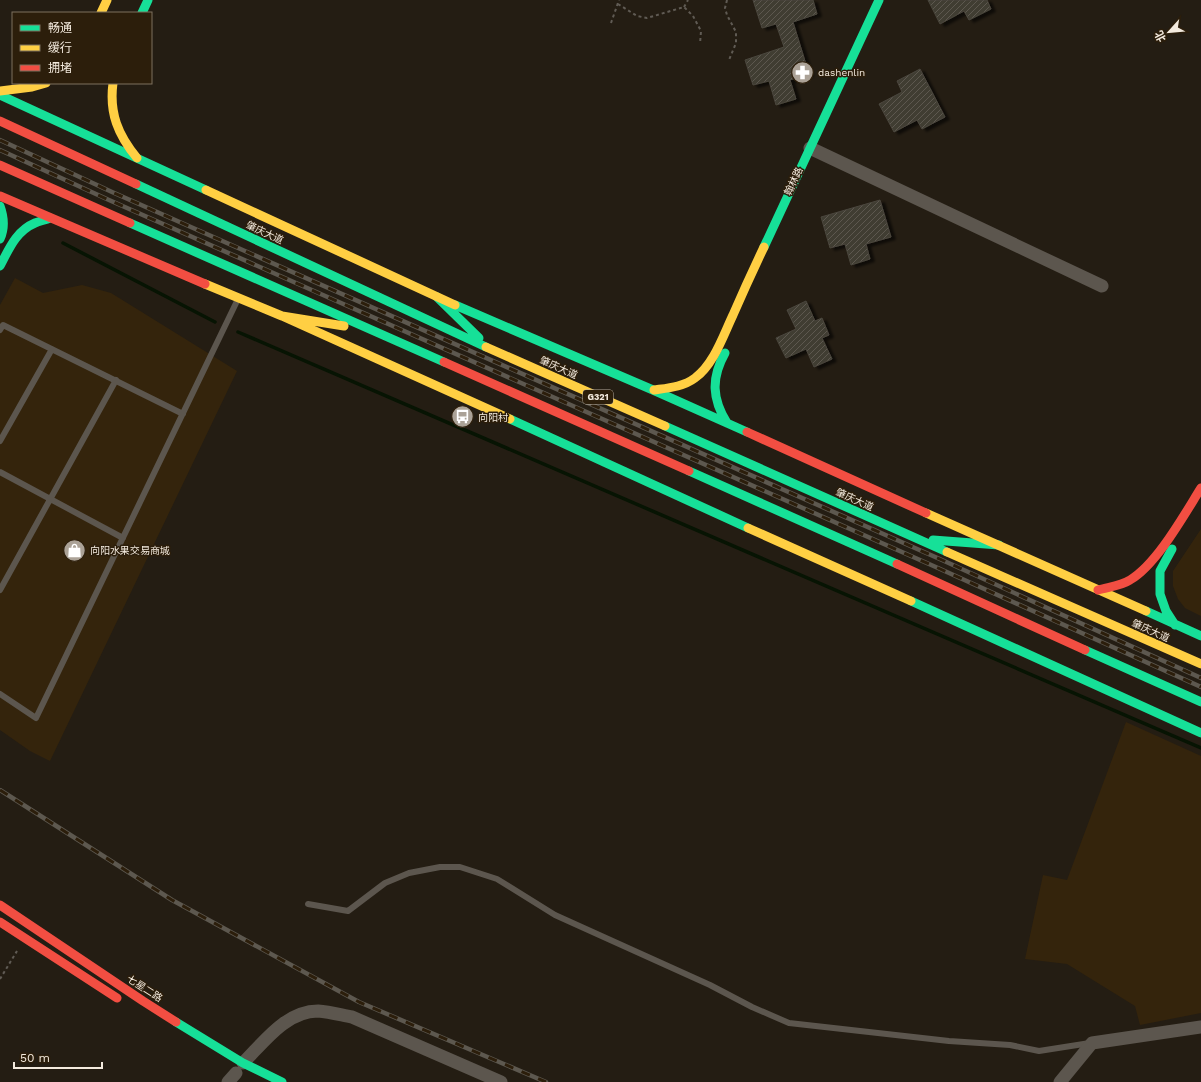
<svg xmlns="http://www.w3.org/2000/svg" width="1201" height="1082" viewBox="0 0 1201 1082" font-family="'Work Sans','Noto Sans SC',sans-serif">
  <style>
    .built { fill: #34240c }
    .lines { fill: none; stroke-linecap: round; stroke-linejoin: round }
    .stream { stroke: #071403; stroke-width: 3.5 }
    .building { fill: url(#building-hatch); stroke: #4a463d; filter: url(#shadow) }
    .path { stroke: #605b54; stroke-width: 2; stroke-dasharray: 3 3; stroke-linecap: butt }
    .lane { stroke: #5c564e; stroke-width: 6 }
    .street { stroke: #5c564e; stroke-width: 13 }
    .fast { stroke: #16e098; stroke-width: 9 }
    .slow { stroke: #ffcf43; stroke-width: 9 }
    .jam { stroke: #f24e42; stroke-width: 9 }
    .rail-casing { stroke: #5d584f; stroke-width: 4.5 }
    .rail { stroke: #2c1e0b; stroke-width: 3; stroke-dasharray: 9; stroke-linecap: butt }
    .labels { text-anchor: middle; stroke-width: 3; stroke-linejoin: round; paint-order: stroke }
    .shield { fill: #2c1e0b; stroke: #b7ad9f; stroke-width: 1 }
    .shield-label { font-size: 9px; font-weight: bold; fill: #f3eade }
    .poi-label { font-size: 10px; fill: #f3eade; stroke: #2c1e0b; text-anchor: start }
    .street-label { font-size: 10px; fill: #f3eade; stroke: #2c1e0b }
  </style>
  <defs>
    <pattern id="building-hatch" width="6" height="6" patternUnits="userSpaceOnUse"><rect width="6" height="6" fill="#413d33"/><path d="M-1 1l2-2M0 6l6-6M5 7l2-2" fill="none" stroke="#5d5950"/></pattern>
    <filter id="shadow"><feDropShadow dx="4.5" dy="2.5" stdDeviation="1" flood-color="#0009"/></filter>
  </defs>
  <rect width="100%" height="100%" fill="#241d13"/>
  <path class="built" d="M15,278L43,293L82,285L111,293L237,371L50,761L30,751L0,730V305Z
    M1201,529V616L1185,608L1178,599L1173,586V571Z
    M1126,722L1201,756V1013L1140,1025L1135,1006L1067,964L1025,959L1043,875L1067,880Z"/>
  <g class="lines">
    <path class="stream" d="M63,243L215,322
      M238,332L1201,748"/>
  </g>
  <path class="building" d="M753,0H813L817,14L793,22L809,74L790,80L796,99L776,105L769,81L753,85L745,60L784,47L776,24L762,28Z
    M928,0H987L991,9L969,20L964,11L940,24Z
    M920,69L945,117L922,129L917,120L894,132L879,104L902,92L897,81Z
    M880,200L891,237L866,244L870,259L851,265L845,244L830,248L821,217Z
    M806,301L815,321L822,318L829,335L822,338L832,359L814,367L806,349L786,358L776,338L796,329L787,310Z"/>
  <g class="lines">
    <path class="path" d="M727,0L725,8L727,15L736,32V43L729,60
      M618,4L637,16L647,18L684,7L693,16L701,31L700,44
      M684,7L688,0
      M611,23L619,0
      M0,979L17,951"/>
    <path class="lane" d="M0,330L3,325L183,414
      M0,441L52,349
      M0,472L123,538
      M0,590L116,380
      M0,694L36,718L238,299
      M308,904L348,911L385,883L409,873L440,867H460L497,879L555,915L710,985L752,1007L789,1023L949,1041L1010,1045L1039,1051L1090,1043"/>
    <path class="street" d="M810,148L1102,286
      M243,1063C264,1042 286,1011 318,1011C330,1012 341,1015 352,1017L501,1082
      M228,1082L236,1073
      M1060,1082L1092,1043L1201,1027"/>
    <path class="fast" d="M142,13L148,0
      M0,95L206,190
      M136,184L486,347
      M0,206C4,217 5,228 0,239
      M130,223L444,362
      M764,247L879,0
      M0,266C9,249 16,231 35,223C40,221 45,220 50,218
      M437,297L479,338
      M455,305L653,390L747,432
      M725,353C711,378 712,399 727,423
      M510,419L748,528
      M665,426L947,552
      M689,471L897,564
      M933,540L999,545
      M1172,549L1160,571V594L1166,611L1175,625
      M911,601L1201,733
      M1146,611L1201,636
      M1085,650L1201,702
      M176,1022L243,1063L282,1082"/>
    <path class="slow" d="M101,13L107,0
      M113,83C109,113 118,135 137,158
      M0,91L32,87L46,83
      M206,190L455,305
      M205,284L282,316L510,419
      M282,316L344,326
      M486,347L665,426
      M654,390C668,388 683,387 695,378C714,364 723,336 733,315C743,292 753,270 764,247
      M926,513L1146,611
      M748,528L911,601
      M947,552L1201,664"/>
    <path class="jam" d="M0,121L136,184
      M0,165L130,223
      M0,196L205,284
      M444,362L689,471
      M747,432L926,513
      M897,564L1085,650
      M1098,590C1108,587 1121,586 1130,580C1157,564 1184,515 1201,488
      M0,905L143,1001L176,1022
      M0,922L117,998"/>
    <defs>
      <path id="rail" d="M0,140L112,192L942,560L1201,678
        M0,150L109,200L938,568L1201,687
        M0,790L172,900L359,1002L546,1082"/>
    </defs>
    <use href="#rail" class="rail-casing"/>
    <use href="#rail" class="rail"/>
  </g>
  <defs>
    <symbol id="pharmacy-disc" viewBox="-11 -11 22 22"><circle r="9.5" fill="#aba297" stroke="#2c1e0b"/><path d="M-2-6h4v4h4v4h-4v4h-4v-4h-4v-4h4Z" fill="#fff"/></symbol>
    <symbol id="bus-disc" viewBox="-11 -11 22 22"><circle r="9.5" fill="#aba297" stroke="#2c1e0b"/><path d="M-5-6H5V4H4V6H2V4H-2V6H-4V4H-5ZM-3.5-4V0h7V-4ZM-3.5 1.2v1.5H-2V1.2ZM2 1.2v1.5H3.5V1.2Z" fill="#fff"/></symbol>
    <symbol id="shop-disc" viewBox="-11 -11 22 22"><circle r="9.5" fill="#aba297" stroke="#2c1e0b"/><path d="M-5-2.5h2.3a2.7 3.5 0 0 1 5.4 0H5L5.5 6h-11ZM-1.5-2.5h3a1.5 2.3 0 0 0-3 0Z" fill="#fff"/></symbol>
  </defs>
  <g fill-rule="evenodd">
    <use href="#pharmacy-disc" x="790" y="60" width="25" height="25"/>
    <use href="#bus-disc" x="450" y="404" width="25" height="25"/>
    <use href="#shop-disc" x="62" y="538" width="25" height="25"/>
  </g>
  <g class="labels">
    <rect class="shield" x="583" y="390" width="30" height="14" rx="3"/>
    <g class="shield-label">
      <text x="598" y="400">G321</text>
    </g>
    <g class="poi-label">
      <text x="818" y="76">dashenlin</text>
      <text x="478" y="421">向阳村</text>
      <text x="90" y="554">向阳水果交易商城</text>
    </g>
    <g class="street-label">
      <text transform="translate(793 181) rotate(-65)" y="4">翰林路</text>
      <text transform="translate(265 232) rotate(25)" y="4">肇庆大道</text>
      <text transform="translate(559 367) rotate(24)" y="4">肇庆大道</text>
      <text transform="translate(855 499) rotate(24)" y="4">肇庆大道</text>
      <text transform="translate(1151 630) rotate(24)" y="4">肇庆大道</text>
      <text transform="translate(145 988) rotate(33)" y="4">七星二路</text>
    </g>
  </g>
  <rect x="12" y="12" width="140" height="72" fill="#2c1e0b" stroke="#7c705f"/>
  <rect x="20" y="25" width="20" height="6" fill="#16e098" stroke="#7c705f"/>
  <text x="48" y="32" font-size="12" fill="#f3eade">畅通</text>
  <rect x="20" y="45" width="20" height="6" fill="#ffcf43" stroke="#7c705f"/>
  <text x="48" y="52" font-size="12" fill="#f3eade">缓行</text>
  <rect x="20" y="65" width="20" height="6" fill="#f24e42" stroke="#7c705f"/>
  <text x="48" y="72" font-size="12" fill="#f3eade">拥堵</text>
  <g transform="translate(1169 32) rotate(243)" stroke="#2c1e0b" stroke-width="3" paint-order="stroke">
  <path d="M0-3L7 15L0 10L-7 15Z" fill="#f3eade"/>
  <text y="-6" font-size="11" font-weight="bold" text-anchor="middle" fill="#f3eade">北</text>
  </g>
  <path d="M14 1062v6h88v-6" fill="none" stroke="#f3eade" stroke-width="2"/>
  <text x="20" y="1062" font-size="12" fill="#f3eade" stroke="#2c1e0b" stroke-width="3" paint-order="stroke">50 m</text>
</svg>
